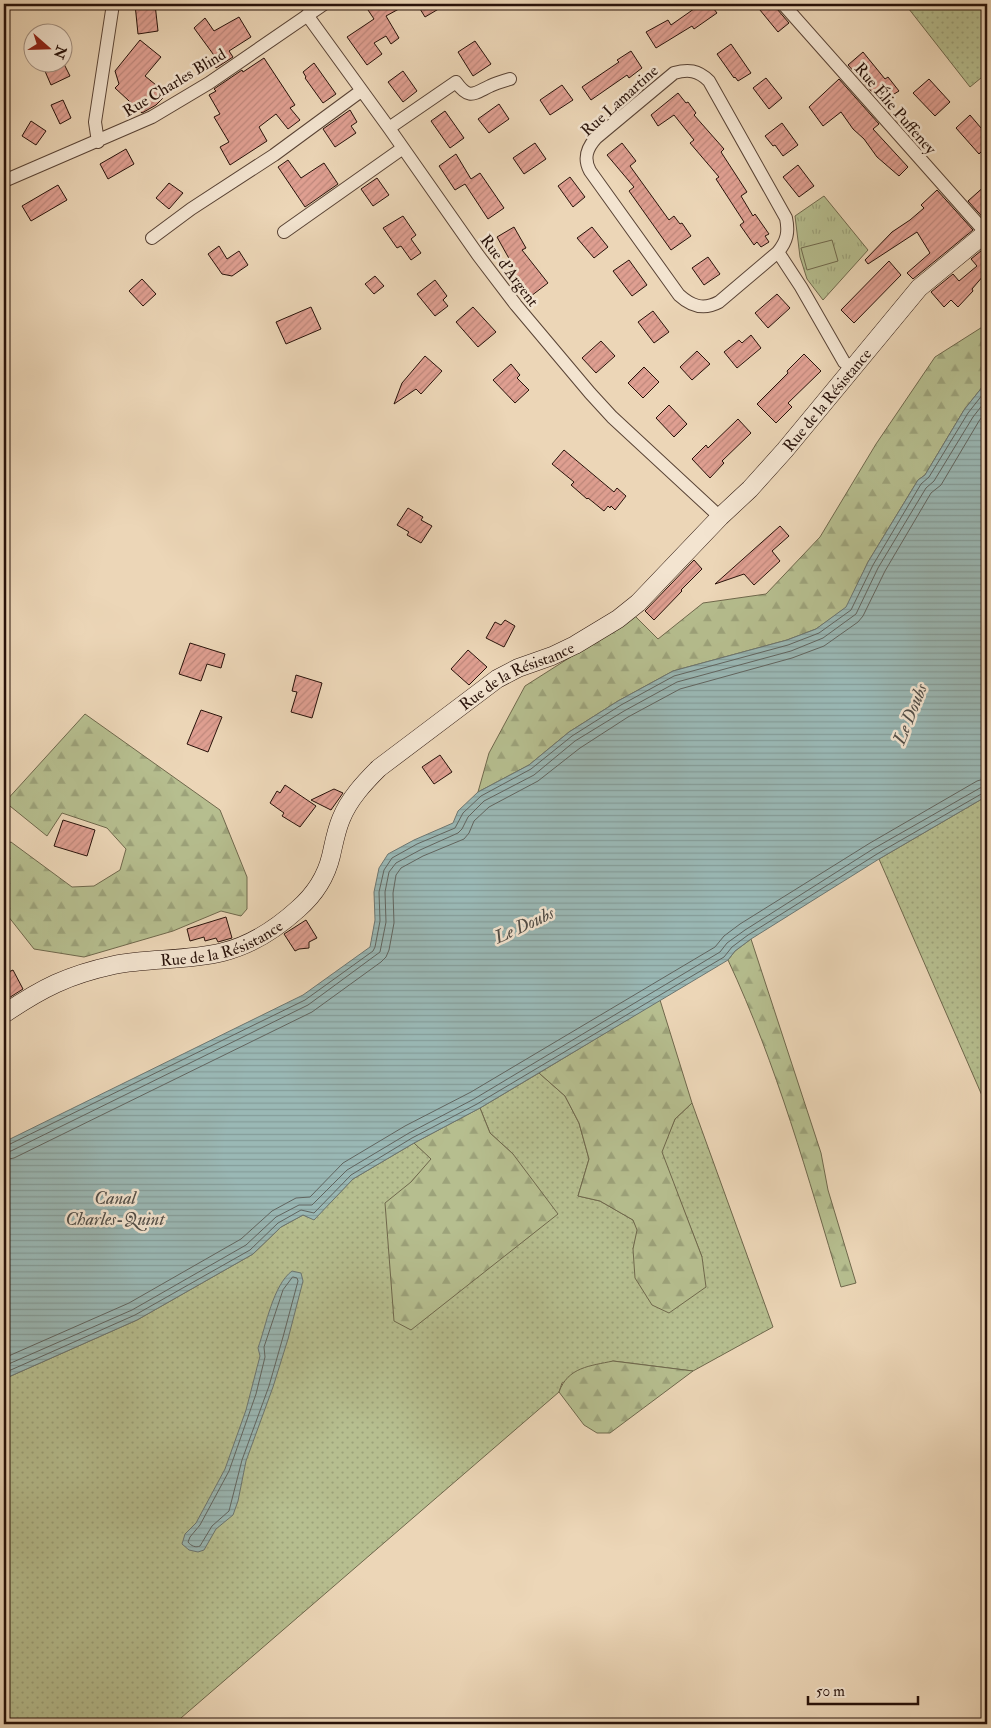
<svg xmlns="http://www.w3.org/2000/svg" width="991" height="1728" viewBox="0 0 991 1728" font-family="'IM FELL Double Pica',serif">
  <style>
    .grass { fill: url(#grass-dots); stroke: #6f684c }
    .forest { fill: url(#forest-firs); stroke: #6f684c }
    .park { fill: url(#park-tufts); stroke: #6f684c }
    .pitch { fill: #b6be8f; stroke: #6f684c }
    .water { fill: url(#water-rules); stroke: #6c7671 }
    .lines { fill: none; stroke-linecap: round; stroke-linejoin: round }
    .shore { stroke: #616560; stroke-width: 1 }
    .building { fill: url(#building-hatch); stroke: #28120a }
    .street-casing { stroke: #594335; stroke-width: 14 }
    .secondary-casing { stroke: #28120a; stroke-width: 19 }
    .street { stroke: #f3e4d0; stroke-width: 12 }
    .secondary { stroke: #f3e4d0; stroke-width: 18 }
    .labels { text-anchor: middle; stroke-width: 5; stroke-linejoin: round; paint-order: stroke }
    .street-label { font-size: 16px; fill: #28120a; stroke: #f3e4d0 }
    .water-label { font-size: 18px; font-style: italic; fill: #504c46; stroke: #f3e4d0 }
  </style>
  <defs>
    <pattern id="grass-dots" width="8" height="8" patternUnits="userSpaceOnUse" patternTransform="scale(1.25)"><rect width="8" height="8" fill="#b6be8f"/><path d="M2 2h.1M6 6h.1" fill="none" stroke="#9ca27a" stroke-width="1.8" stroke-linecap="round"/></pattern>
    <pattern id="forest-firs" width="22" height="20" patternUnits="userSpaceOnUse" patternTransform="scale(1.25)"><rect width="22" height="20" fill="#b6be8f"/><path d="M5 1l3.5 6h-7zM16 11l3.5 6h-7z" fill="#9ca27a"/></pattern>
    <pattern id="park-tufts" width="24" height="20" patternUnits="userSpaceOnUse" patternTransform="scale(1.25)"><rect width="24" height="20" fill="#b6be8f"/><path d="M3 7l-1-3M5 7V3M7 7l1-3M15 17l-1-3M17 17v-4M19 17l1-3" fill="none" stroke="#9ca27a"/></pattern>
    <pattern id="water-rules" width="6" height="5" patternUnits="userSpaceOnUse" patternTransform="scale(1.25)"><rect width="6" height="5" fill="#9ab8b5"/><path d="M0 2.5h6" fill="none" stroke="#859d9a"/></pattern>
    <pattern id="building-hatch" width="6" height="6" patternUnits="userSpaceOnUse" patternTransform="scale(1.25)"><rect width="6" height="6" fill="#df9f91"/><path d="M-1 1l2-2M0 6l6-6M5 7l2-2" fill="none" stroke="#bf887c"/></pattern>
  </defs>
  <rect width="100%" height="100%" fill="#ecd6b7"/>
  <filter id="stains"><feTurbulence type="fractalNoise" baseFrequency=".004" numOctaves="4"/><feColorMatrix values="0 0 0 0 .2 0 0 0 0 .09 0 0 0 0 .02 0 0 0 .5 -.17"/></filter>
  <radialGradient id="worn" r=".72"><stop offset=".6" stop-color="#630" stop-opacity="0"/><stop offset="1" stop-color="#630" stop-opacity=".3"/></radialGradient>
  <path class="grass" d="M905,4H987V73L970,87Z
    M987,796V1107L879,859Z
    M539,1073L565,1096L579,1123L589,1159L578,1196L600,1201L633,1220L638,1230L633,1249L702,1257L661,1152L675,1119L692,1103L773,1327L693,1371L613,1361L562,1383L559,1392L174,1724H4V1379L137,1320L253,1254L281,1227L303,1215L314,1219L353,1179L414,1143L432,1159L411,1182L513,1154L490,1133L480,1108Z"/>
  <path class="forest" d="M987,324V381L964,410L925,475L918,480L868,562L847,607L816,629L787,640L673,671L618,701L569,732L529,765L478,792L489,753L525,686L635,616L658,639L703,603L766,594L820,537L876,444L935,357Z
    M85,714L220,810L247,877V909L241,916L221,911L173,931L84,957L34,949L4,911V845L11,842L72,887L94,886L120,870L126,849L107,828L62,813L47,836L5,802Z
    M751,939L821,1153L828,1190L856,1283L841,1287C808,1177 777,1065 728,960L735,951Z
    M660,1000L692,1103L675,1119L662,1152L702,1257L706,1287L669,1313L652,1305L635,1278L633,1249L637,1230L633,1220L600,1201L578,1196L589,1159L579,1123L565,1096L539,1073Z
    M480,1108L490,1133L513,1154L558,1214L411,1330L394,1321L385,1203L411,1182L431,1159L414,1143Z
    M613,1361L693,1371L610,1433H597L584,1425L559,1392C568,1367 590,1366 613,1361Z"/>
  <path class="park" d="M824,196L868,250L823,300L807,279L800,257L795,216Z"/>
  <path class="pitch" d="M832,240L838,261L807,270L801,248Z"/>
  <path class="water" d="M987,381V796L879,859L751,939L735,951L728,960L480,1108L414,1143L353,1179L314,1220L303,1215L281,1227L253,1254L137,1320L4,1379V1142L303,995L370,947L375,920L374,892L379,868L388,854L414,840L453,823L458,811L478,792L529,765L569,732L618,701L673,671L787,640L816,629L846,607L868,562L918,480L925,475L964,410Z
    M292,1271L301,1273L303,1281L288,1339L273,1387L246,1461L238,1501L233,1515L216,1529L204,1550L198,1552L189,1550L182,1544L185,1534L196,1523L225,1469L246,1410L260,1356L258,1348C266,1326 273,1285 292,1271Z"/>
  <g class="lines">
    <path class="shore" d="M4,1146L8,1145L305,1000L373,951L375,947L380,921L379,892L384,870L392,858L417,844L455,828L463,813L481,796L531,769L572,736L621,705L674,676L788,645L819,633L851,610L873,565L921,484L929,477L968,413L987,389
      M4,1152L11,1151L308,1005L380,952L386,922L385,892L389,872L396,863L420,850L458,833L462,829L468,817L484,801L534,775L575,741L624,711L677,682L791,651L823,638L856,614L878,568L926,488L934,481L973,417L987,399
      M4,1160L14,1158L312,1012L381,962L386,957L389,950L394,923L393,893L396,875L401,868L423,856L464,839L469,833L474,821L489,807L538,781L580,748L628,717L680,689L792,658L824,646L858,622L863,616L885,571L931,493L941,485L979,421L987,410
      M293,1277L297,1278L298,1281L283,1337L269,1386L242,1460L229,1511L212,1526L200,1546C196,1548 191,1546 188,1542L190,1537L200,1525L229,1471L256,1394L265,1357L264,1347L283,1290Z
      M4,1358L129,1303L241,1239L272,1211L296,1198L310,1197L343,1163L405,1126L471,1092L715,947L724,936L740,924L870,843L977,781L987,778
      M4,1366L132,1310L246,1245L276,1217L299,1205H312L347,1170L409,1133L474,1099L720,952L727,943L745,930L873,849L980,788L987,786
      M4,1373L135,1315L250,1250L278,1223L301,1210L314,1213L351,1175L412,1138L477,1104L724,957L732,947L748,935L877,854L983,793L987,792"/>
  </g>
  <path class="building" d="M135,4H155L158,31L138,34Z
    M364,4H408L386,16L399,38L391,44L386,36L374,43L382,54L367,65L347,37L374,19Z
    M417,4H447L425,17Z
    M701,4H710L717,13L694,29L692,26L656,48L646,32L668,20L671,25Z
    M755,4H775L777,9L789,23L778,32Z
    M239,17L251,37L229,51L233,57L216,68L212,61L216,58L194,28L205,18L214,31Z
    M140,40L161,57L145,76L167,94L156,105L142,113L115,88L119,84L115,71Z
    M475,41L491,64L473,76L458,52Z
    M731,44L751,73L738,81L735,77L734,78L717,54Z
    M631,51L642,68L629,78L627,75L591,100L582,87L619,62L617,60Z
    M863,52L885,79L888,77L899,91L881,102L848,65Z
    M264,58L295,105L290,108L300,120L288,129L276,114L259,127L267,141L230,165L220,147L229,142L214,117L220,114L209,95L216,91L214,89L242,70L243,72Z
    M41,62H63L70,76L51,85Z
    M314,63L336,94L323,103L305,78L306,77L303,72Z
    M403,71L417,91L403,102L388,82Z
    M766,78L782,98L769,109L753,88Z
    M839,79L879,124L873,129L908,167L899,176L877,157L864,139L853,129L841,112L823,126L809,107Z
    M929,79L950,102L935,116L913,93Z
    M562,85L573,100L550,115L540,100Z
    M678,93L686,103L688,102L696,113L694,115L724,149L721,152L747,192L741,196L753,216L755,214L769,234L765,236L769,242L761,247L757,242L754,245L740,225L744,222L716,179L719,177L690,143L694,140L674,115L658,126L651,115Z
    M63,100L71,118L60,124L51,105Z
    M499,104L509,119L489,133L478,119Z
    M350,110L357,122L351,126L356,133L335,147L323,129Z
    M445,111L464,138L450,148L431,121Z
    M970,115L987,135V146L979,154L956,128Z
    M31,121L46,131L36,145L22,136Z
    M782,123L798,145L783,156L775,145L773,146L765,136Z
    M535,143L546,159L524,174L513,158Z
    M622,143L636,161L630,166L669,220L674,216L680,224L682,223L691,236L671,250L629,191L634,187L607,155Z
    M126,149L134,164L108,179L100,164Z
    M456,154L471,179L480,173L504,208L488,219L465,184L455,190L439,166Z
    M288,160L301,178L324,163L338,184L305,207L278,167Z
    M798,165L814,186L799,197L783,177Z
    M570,177L585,197L573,207L558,186Z
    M377,178L389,195L373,206L361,189Z
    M169,183L183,193L169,209L156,198Z
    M987,184V222L968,201Z
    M58,185L67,200L31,221L22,206Z
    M937,190L973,230L913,279L907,273L930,253L917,232L868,264L865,260L892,232L910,220L924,208L921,205Z
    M403,216L416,235L411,239L421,253L411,260L401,246L397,248L383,228Z
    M514,227L526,248L522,250L548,283L531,296L514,273L516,271L497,237Z
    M592,227L608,247L594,258L577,238Z
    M219,246L227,259L239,251L248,265L232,276L222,274L208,254Z
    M987,246V278L984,275L972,289L973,291L958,307L951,300L944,307L931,292L953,274L959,281L977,266L971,259Z
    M708,257L720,274L704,285L692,268Z
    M629,260L647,285L632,296L613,271Z
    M889,261L901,275L854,323L841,310Z
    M375,276L384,286L374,294L365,284Z
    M142,279L156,294L143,306L129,291Z
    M435,280L447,296L443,300L448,306L435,316L417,294Z
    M777,294L790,308L768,328L755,313Z
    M311,307L321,329L286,344L276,322Z
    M473,307L496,332L478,347L456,322Z
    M653,311L669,332L654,343L638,322Z
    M751,335L761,348L737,368L724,352L739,340L742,343Z
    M601,341L615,356L596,373L582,358Z
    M697,351L710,364L692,380L680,367Z
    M804,354L821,371L788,403L792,407L776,423L757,404L788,373L787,371Z
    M425,356L442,371L421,394L416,389L394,404L402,383Z
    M511,364L520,375L517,378L529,390L515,403L493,380Z
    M644,367L659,382L643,398L628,383Z
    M669,405L687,424L674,437L656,418Z
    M738,419L751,433L722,461L724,463L710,478L692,459L706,445L708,448Z
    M564,450L614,492L617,488L626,496L615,510L611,506L610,508L608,506L604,511L588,498L587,499L571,485L574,482L552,464Z
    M408,508L423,517L421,520L432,526L421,543L407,535L409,532L397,525Z
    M780,526L789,536L772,551L780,561L754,585L744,574L715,584Z
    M694,560L702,569L681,590L682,591L654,620L645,611Z
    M505,620L515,626L504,647L486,638L495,622L501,625Z
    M190,643L225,654L221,668L207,664L201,681L179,674Z
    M468,650L487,667L469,685L451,669Z
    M296,675L322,683L312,718L291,712L297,692L292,691Z
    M201,710L222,717L208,752L187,744Z
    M440,755L452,772L434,784L422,767Z
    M285,785L316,806L300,827L282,816L284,813L270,803L277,791L280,793Z
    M334,789L343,793L331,810L311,800Z
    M63,820L95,830L87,856L54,846Z
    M226,917L232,938L218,942L216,938L205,941L204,937L190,941L187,929Z
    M306,920L317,938L309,942V948L299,949L295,951L284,934Z
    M13,970L23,989L4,1001V974Z"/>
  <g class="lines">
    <defs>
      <path id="street" d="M783,4L986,233
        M307,15L389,128L478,255L516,305L590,393L612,417L720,517
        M389,128L456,82C469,100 473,94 490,86C496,83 503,81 510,79
        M98,142L95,122L113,4
        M4,181L152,117L209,83L324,4
        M284,232L403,148
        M152,238L191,209L274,155L361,91
        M778,252L719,302C704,310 692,307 679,295L590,171C583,158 587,148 596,138L674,73C688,69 698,70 709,81L786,218C789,232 787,241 778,252L801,287L844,362L852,368"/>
      <g id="secondary">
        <path id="s1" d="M4,1014C42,988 68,975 114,965C149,958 187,961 223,952C251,945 276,929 298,909C314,895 326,877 331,856C334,843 336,831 341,819C349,799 364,783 379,768L497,679L518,668L552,656L575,645L618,619L638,603L720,517L750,489L785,450L919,288L987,232"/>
      </g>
    </defs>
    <use href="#street" class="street-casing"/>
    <use href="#secondary" class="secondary-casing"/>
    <use href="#street" class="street"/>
    <use href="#secondary" class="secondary"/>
  </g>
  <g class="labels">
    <g class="street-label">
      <text transform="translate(174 82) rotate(-31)" y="6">Rue Charles Blind</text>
      <text transform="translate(619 100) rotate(-42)" y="6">Rue Lamartine</text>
      <text transform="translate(896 108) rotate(49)" y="6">Rue Élie Puffeney</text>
      <text transform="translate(510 270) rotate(53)" y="6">Rue d'Argent</text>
      <text dy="6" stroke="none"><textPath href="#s1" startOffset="1071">Rue de la Résistance</textPath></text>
      <text dy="6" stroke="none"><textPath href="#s1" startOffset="651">Rue de la Résistance</textPath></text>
      <text dy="6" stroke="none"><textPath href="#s1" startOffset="232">Rue de la Résistance</textPath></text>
    </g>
    <g class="water-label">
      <text transform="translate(910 714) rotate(-68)" y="6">Le Doubs</text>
      <text transform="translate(524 925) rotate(-25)" y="6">Le Doubs</text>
      <text x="115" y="1204">Canal<tspan x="115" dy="21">Charles-Quint</tspan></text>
    </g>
  </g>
  <rect width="991" height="1728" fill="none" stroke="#ecd6b7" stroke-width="20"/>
  <rect x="5" y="5" width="981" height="1718" fill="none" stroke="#28120a" stroke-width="2.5"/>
  <rect x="10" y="10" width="971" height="1708" fill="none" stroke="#28120a"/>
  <g transform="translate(48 48) rotate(110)"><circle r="24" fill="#f3e4d0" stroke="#a29081"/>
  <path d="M0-4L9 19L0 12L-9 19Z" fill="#8f2418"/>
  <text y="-8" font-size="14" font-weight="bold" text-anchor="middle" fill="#28120a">N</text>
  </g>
  <path d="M808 1696v8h110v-8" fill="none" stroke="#28120a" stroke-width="2.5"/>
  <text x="816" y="1696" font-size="15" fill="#28120a" stroke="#f3e4d0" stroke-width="4" paint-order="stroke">50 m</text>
  <rect width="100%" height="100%" filter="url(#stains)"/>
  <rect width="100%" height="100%" fill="url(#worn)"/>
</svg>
